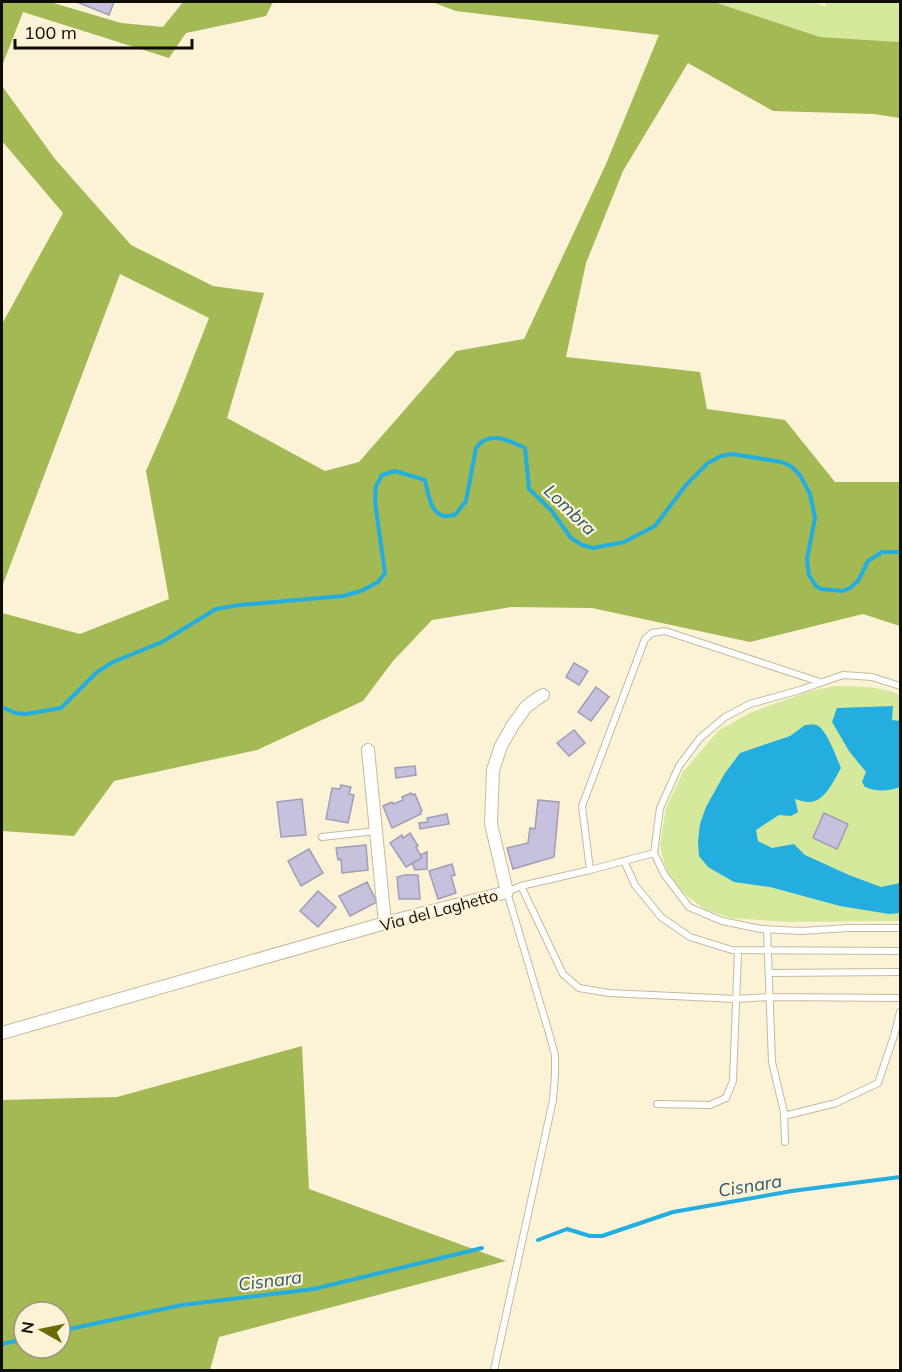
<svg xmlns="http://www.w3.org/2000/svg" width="902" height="1372" viewBox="0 0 902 1372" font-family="Mulish,sans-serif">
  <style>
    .green { fill: #d5e99d }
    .forest { fill: #a2b954; fill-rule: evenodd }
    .water { fill: #23aedf }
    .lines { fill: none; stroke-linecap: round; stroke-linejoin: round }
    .stream { stroke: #23aedf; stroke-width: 4 }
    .building { fill: #c6c1dd; stroke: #a19cb7; stroke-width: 1.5 }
    .service-casing { stroke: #c4bb9f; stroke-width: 8 }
    .minor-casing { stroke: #c4bb9f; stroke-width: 14 }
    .service { stroke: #fff; stroke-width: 6 }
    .minor { stroke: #fff; stroke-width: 12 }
    .labels { text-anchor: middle; stroke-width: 4.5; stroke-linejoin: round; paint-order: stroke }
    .street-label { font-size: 16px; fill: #100d04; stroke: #fcf2d6 }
    .water-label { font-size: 18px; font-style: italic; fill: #295b70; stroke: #fcf2d6 }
  </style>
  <rect width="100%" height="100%" fill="#fcf2d6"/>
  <path class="green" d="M714,2H811L825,6L827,2H900V42L820,37Z
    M834,686C854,686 882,686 900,695V921L789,922L731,918L706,910L687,896L675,883L667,871L662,856L660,845L666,808L683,772L719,730L750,713L765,707L811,691Z"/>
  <path class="forest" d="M2,2H50L121,23L163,27L183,2H273L266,16L186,33L169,58L23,12L2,66Z
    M432,2H714L820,37L900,42V118L874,114L773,111L688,63L623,171L586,263L566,357L700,372L707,409L785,420L835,482H900V626L863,614L750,642L592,608L511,607L432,620L393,661L363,701L257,750L114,781L74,836L2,831V613L80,634L169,599L146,471L176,402L209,318L120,274L2,587V324L63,213L2,141V86L55,159L131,245L213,286L264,293L227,418L325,471L359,462L456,351L524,339L606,164L659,35L456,11Z
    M302,1046L309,1189L506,1261L219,1337L210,1370H2V1100L117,1097ZM24,1312H60V1348H24Z"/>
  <path class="water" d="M893,706L892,720L900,721V787C889,791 876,792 865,787L862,782L866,772L849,751L832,722L837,708Z
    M805,725C809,725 812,724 816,725C826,727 837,759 841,768C834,780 825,802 809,802C805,802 799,800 795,799L798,812L791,816L779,815L756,830L758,841L772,848L794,844L805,855L849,875L881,887L900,883V913L889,914L840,906L770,887L734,882L708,867L699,856L698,841L700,824L706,807L725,773L740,753L790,736Z"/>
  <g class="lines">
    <path class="stream" d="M2,707L15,713L26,714L61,708L97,672L113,662L162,642L216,609L239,605L343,596L361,591L378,582L385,573L375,502L376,486L382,475L395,471L425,480C428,492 430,513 444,516C448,516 452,515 455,515L466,501L476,448C488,430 509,440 525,448L529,489L551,510L571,538L582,545L593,548L624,542L655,526L686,485L708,463L721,456L732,454L782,462L792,467L800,475L810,494L815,518L807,559L809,575L816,586L821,589L843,591L850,588L858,581L868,561L882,552H900
      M538,1240L567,1229L590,1236H602L673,1212L792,1191L900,1177
      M60,1331L182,1305L314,1289L482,1248
      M2,1344L24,1339"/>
  </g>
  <path class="building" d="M77,2H114L109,15Z
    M574,663L588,671L579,685L566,677Z
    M596,687L609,697L591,721L578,712Z
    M574,730L585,743L569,756L557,743Z
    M415,766L416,775L396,778L395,768Z
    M341,785L351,787L349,794L354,795L348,823L326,819L332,788L340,789Z
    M411,793L412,795L415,794L422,811L420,812L421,814L392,828L383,806L392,802L393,804L403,800L402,797Z
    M302,799L306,835L281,837L277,802Z
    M538,800L559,802L554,857L513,869L507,848L528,843L530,828L535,829Z
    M824,813L848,824L837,849L813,838Z
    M447,814L449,824L420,829L419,823L428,822L427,818Z
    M410,833L418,846L416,847L422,858L406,867L390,843L402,835L403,838Z
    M366,845L368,870L342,873L341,859L338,860L336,848Z
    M309,849L323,873L301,886L288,861Z
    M427,852V869L415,870L412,863L422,858L420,855Z
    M452,864L455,875L451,876L456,893L438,899L429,871Z
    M405,875H418L420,899H399L397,877Z
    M367,882L377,902L350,916L339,896Z
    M318,891L336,907L318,927L300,911Z"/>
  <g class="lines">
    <defs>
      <path id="service" d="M900,686L872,677L843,675L800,690L750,704L725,717L700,738L679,766L660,808L654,853L664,874L689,907L722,921L761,929L801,931L849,928H900
        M322,837L376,831
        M624,861L635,885L661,917L690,937L732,950L900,951
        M590,870L582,806L645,639L652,633L665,631L820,682
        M521,886L563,974L579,988L609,993L736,999L768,997L900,998
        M767,929L772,1062L784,1112L785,1142
        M769,973L900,972
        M657,1104L710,1105L726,1098L733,1081L738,951
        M784,1116L836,1103L878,1083L894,1036L900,1012
        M494,1370L553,1100L555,1075V1055L549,1033L507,892L521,886L590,870L654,853"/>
      <path id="minor" d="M368,750L385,923
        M2,1033L385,923L507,892L491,824L493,770L501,746L513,725L526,707L535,700L543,695"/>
    </defs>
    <use href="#service" class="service-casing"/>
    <use href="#minor" class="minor-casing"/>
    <use href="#service" class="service"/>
    <use href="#minor" class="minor"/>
  </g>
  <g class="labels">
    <g class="street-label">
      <text transform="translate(439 910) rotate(-15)" y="6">Via del Laghetto</text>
    </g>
    <g class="water-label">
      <text transform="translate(570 510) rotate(44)" y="6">Lombra</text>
      <text transform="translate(750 1186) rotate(-9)" y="6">Cisnara</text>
      <text transform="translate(270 1281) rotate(-7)" y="6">Cisnara</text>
    </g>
  </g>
  <rect width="902" height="1372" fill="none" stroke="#100d04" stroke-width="6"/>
  <g transform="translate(42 1330) rotate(279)"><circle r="28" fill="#fcf2d6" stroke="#9e9682" stroke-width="1.5"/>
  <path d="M0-4.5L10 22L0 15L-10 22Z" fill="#6b6a06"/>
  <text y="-9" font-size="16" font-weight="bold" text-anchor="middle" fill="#100d04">N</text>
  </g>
  <path d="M15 39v9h177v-9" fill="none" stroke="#100d04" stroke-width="3"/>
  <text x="24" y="39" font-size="18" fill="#100d04" stroke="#fcf2d6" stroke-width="4.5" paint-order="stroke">100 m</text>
</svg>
